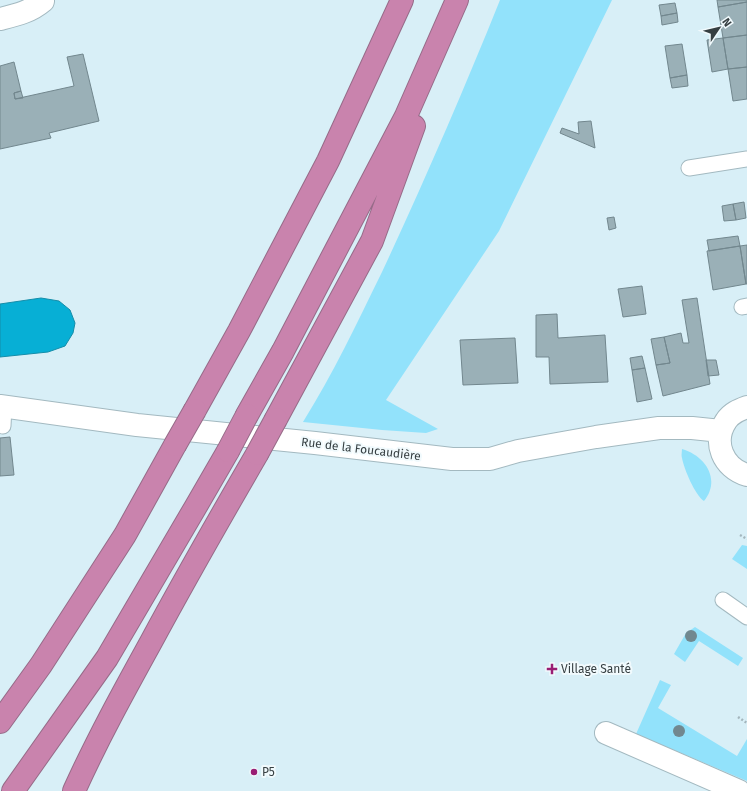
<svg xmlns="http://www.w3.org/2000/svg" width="747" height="791" viewBox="0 0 747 791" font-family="'Fira Sans',sans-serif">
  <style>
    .green { fill: #92e2fb }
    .water { fill: #07afd5; stroke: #158da9 }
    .building { fill: #9ab0b7; stroke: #72878e }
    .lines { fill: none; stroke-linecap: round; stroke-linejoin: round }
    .service-casing { stroke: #a3b9c0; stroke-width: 17 }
    .minor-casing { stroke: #a3b9c0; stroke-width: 24 }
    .motorway-casing { stroke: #966b88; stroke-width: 24 }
    .path { stroke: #a4b6bd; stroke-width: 2.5; stroke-dasharray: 2 2; stroke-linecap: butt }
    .service { stroke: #fff; stroke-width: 15 }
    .minor { stroke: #fff; stroke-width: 22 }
    .motorway { stroke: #c983ad; stroke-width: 22 }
    .motorway-bridge-casing { stroke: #966b88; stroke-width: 24; stroke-linecap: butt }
    .motorway-bridge { stroke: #c983ad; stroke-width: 22 }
    .tree { fill: #71888f }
    .poi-dot { fill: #991d74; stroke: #f1fafd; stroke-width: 1.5 }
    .labels { text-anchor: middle; stroke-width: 4; stroke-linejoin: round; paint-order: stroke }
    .street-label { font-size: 12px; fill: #363f42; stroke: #f1fafd }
    .poi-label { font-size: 12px; fill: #363f42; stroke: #f1fafd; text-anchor: start }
  </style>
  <rect width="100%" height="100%" fill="#d8eff7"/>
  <path class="green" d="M500,0H612L499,231L386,400L438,429L426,433L382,430L303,422C333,374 357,323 382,272C424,182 463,92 500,0Z
    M682,449C706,456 721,480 704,501C695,495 684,469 682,458C681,455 682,452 682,449Z
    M742,545L747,546V569L732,559Z
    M695,627L743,658L738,666L699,641L685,662L674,654L686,633Z
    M660,680L671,685L658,708L737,756L747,739V781L636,734Z"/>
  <path class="water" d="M41,298L59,301L70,310L75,323L73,333L65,346L48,352L0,357V304Z"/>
  <path class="building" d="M717,0H747V2L718,7Z
    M747,2V35L723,38L718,7Z
    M675,3L677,13L661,16L659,5Z
    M677,13L678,22L662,25L661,16Z
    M747,35V67L728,69L723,38Z
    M723,38L728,69L712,72L707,40Z
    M682,44L687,75L670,78L665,46Z
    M83,54L99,121L49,133L51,138L0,149V66L14,62L21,91L14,93L15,99L74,86L67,57Z
    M747,67V99L733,101L728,69Z
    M687,75L688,86L672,88L670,78Z
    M21,91L23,98L15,99L14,93Z
    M591,121L595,148L560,133L562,128L579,134L578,122Z
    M744,202L746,218L736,220L733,204Z
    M733,204L736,220L724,221L722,206Z
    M614,217L616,228L609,230L607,218Z
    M738,236L740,246L709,251L707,240Z
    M747,245V284H746L740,246Z
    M740,246L746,284L713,290L707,251Z
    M642,286L646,314L623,317L618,289Z
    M697,298L710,384L663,396L656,365L670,363L664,337L681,333L683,343H689L682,300Z
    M557,314L558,338L605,335L608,382L550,384L549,357H536V315Z
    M664,337L670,363L656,365L651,339Z
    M515,338L518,383L463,385L460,340Z
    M642,356L645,368L632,370L630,358Z
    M706,360H716L719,375L708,376Z
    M645,368L652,399L637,402L632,370Z
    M10,437L14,475L0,476V438Z"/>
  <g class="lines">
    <defs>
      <path id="service" d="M689,168L747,159
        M742,307L747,306
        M3,426L4,406
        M723,600L747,617"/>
      <path id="minor" d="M0,19C16,15 30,12 43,1
        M0,406L137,425L315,443L452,459H490L518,451L596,437L659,428H692L721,431
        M747,407C739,410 731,413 726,421C712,442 723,468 747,475
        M606,733L739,791"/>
      <path id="motorway" d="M195,410L239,331L328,161L402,0
        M247,415L283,351L406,116L457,0
        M276,419L372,241L414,126
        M0,722L41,665L125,535L175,445
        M13,791L107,658L195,508L228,451
        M74,791C97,740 124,691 151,642C185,579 221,516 257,454"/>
    </defs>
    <use href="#service" class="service-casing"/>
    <use href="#minor" class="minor-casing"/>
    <use href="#motorway" class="motorway-casing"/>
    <path class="path" d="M740,535L747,539
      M738,717L747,723"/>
    <use href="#service" class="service"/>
    <use href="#minor" class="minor"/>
    <use href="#motorway" class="motorway"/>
    <defs>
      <path id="motorway-bridge" d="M175,445L195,410
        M228,451L247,415
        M257,454L276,419"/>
    </defs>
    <use href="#motorway-bridge" class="motorway-bridge-casing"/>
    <use href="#motorway-bridge" class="motorway-bridge"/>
  </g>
  <g class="tree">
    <circle cx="691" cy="636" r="6"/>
    <circle cx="679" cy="731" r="6"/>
  </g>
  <g class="poi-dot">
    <path d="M550 663h4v4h4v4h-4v4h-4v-4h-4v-4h4z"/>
    <circle cx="254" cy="772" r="4"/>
  </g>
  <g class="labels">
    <g class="street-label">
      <text transform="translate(361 449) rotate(7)" y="4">Rue de la Foucaudière</text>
    </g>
    <g class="poi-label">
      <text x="561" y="673">Village Santé</text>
      <text x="262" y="776">P5</text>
    </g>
  </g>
  <g transform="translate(719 28) rotate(55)" stroke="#f1fafd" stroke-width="3" paint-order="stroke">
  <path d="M0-3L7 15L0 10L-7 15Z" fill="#363f42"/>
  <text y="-6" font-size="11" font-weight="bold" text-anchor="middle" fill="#363f42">N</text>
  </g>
</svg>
